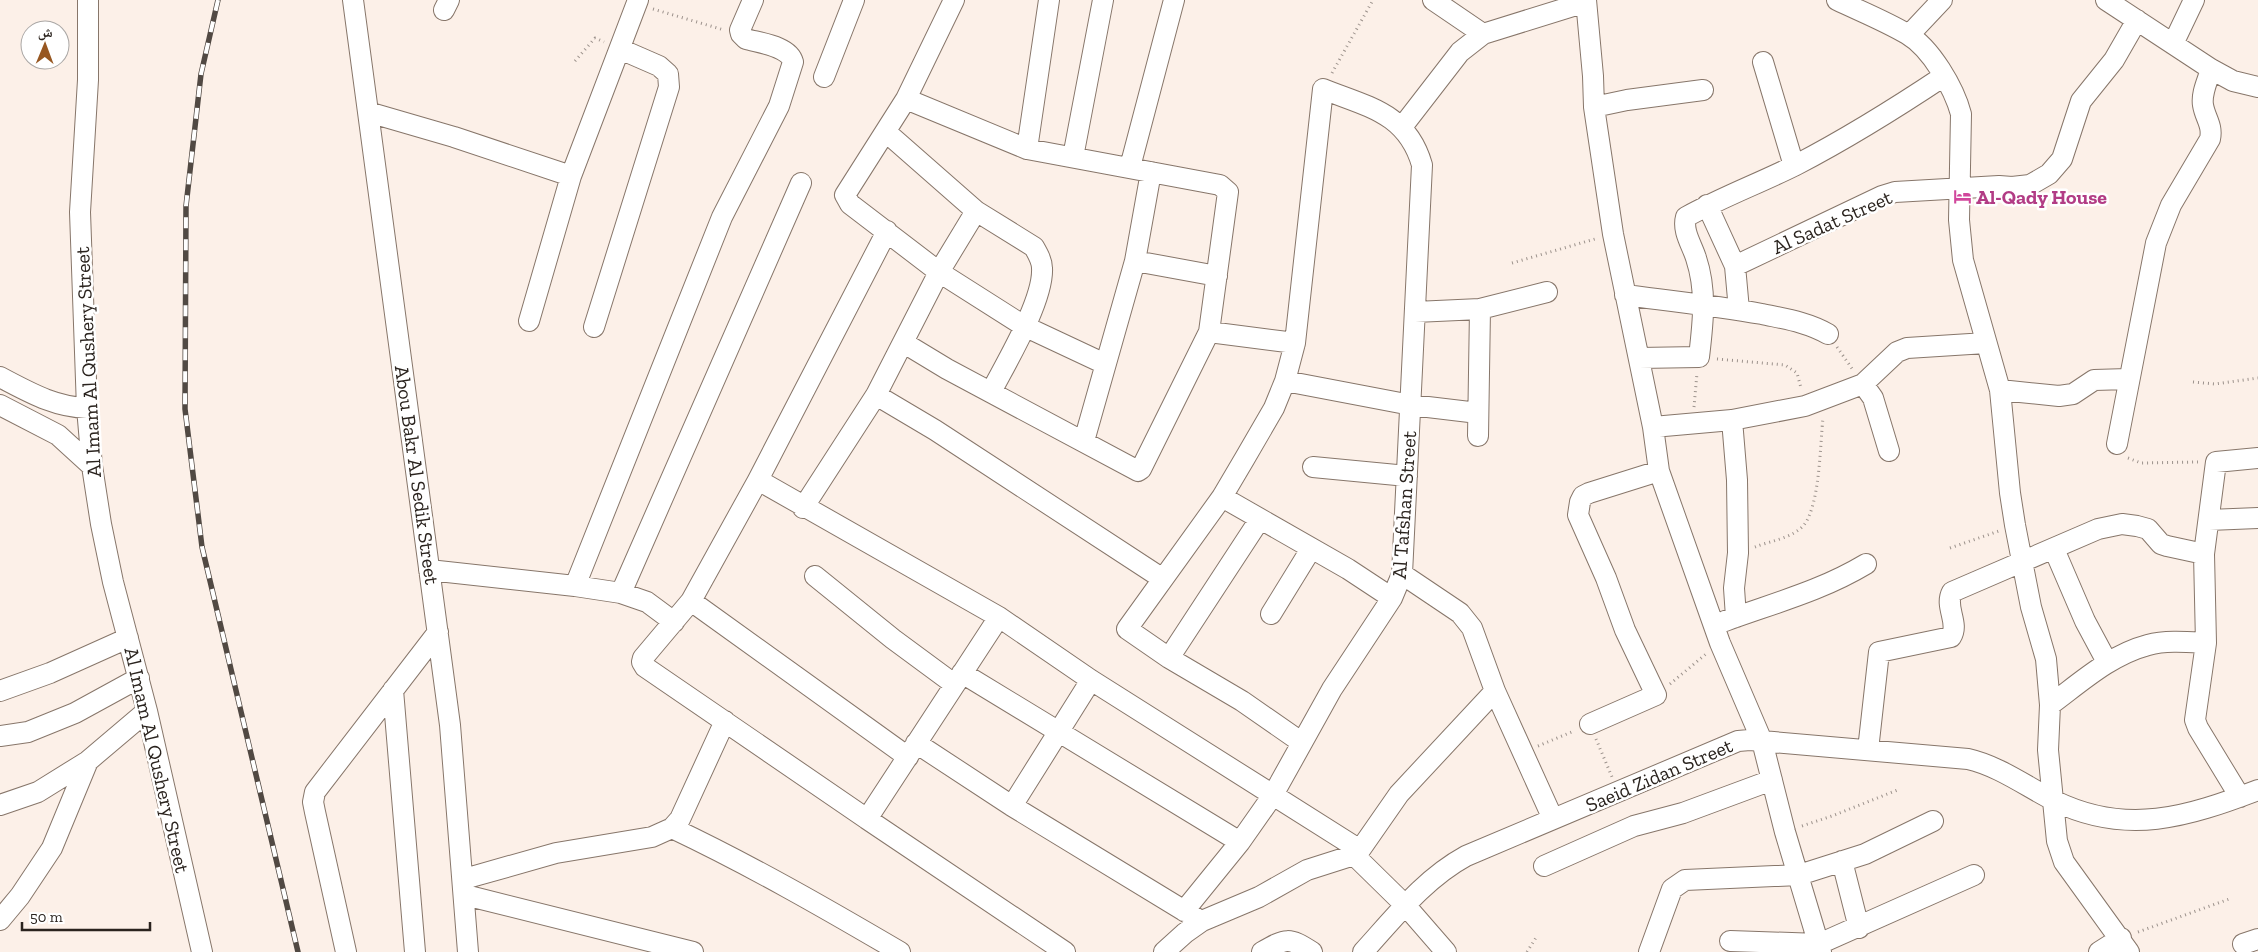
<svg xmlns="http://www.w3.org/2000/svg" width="2258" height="952" viewBox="0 0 2258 952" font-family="'Zilla Slab','Noto Naskh Arabic',serif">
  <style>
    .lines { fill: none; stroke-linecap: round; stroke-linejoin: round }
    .minor-casing { stroke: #87766a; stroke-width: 22 }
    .path { stroke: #9c928c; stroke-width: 3; stroke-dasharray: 1 4; stroke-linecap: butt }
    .minor { stroke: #fff; stroke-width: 20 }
    .rail-casing { stroke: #514943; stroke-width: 5.5 }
    .rail { stroke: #fff; stroke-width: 4; stroke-dasharray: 11; stroke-linecap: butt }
    .labels { text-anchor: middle; stroke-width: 5; stroke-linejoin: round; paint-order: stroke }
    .hotel-label { font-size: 20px; font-weight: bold; fill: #b23c85; stroke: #fff; text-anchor: start }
    .street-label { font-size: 20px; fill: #2a231e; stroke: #fff }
  </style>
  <rect width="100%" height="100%" fill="#fcf0e8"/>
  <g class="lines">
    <defs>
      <path id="minor" d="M88,0V80L80,212L87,408L92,466L101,524L113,582L147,711L202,952
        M353,0L450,725L468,952
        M954,0L906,99L845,195L850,204L939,272L1024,326L1105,364
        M1433,0L1483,34
        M1586,0L1593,76L1594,107L1613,234L1653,427L1659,471L1720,643L1762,741L1785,832L1821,952
        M1837,0C1860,11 1885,21 1907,34C1931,48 1954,88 1961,114L1959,220L1963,260L2000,390L2010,493L2015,525L2031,607L2046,659L2050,705L2048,750L2057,841L2064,862L2129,952
        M2106,0L2211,69L2233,81L2258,87
        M444,10L449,0
        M1909,35L1942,0
        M2173,44L2194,0
        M1763,62L1794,166
        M824,77L854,0
        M1594,107L1627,100L1703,90
        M368,112L454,137L571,176
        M1402,127L1460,52L1483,34L1586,2
        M886,132L976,211L1034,247C1038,254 1042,261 1042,268C1044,300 1006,363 991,392
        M1027,149L1049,0
        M1073,157L1103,0
        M1130,167L1174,0
        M1707,205L1735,266L1739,310
        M1135,261L1217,276
        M1735,266L1882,196L1895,192L1999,186L2012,187L2030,185L2049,174L2062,159L2081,101L2114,60L2137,20
        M1625,295C1671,301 1717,306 1762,314C1785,319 1807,322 1828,334
        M1415,312L1480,309L1547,292
        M529,321L571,176L638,0
        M594,327L669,87L668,74L659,66L620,49
        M1209,332L1295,343
        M904,343L947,369L1138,471L1141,469L1209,332L1228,192L1220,185L1027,149L906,99
        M1639,358L1699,357C1703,323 1707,291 1696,258C1692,245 1682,231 1686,217C1722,197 1760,183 1796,165C1848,138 1896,108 1944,76
        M0,377C29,392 54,407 87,408
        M1285,381L1411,405L1478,413
        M1863,384L1873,398L1889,451
        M2000,390L2059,396L2073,394L2094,380L2128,379
        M876,395L935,430L1163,579
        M0,405L58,435L92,466
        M1732,420L1737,480L1738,553L1734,588L1736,617
        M1653,427L1732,420L1805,406L1863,384L1897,352L1907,348L1986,343
        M1478,436L1480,309
        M1084,441L1135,261L1151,172
        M2117,444L2156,243L2171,205L2210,139C2213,125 2205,118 2203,105C2201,93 2208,80 2211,69
        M1313,467L1407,476
        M758,480L999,617L1091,680L1360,850
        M1222,497L1348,569L1392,598
        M803,508L876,395L939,272L976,211
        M2209,520L2258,518
        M2054,549L2085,621L2107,662
        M429,570L575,586L621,593L801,183
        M1402,574L1460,613L1472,628L1495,691L1553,819
        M815,576L893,639L954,684
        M575,586L722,217L779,106L793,62C789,46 760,43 746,39L741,34L740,30L753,0
        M621,593L647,602L674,622
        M691,601L908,757
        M1271,614L1311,549
        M999,617L867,819L1065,952
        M1725,621C1774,603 1821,591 1866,564
        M1169,658L1260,519
        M962,673L1240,842
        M393,690L415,952
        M0,691L50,673L128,638
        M2050,705C2080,683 2110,655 2148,645C2166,640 2188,642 2206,643
        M1590,724L1656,695L1625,630L1606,578L1578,515L1580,502L1583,496L1589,493L1659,471
        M0,736L28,732L75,713L139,678
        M916,743L1012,806L1196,918
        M1868,750L1879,652L1951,637C1960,623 1944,607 1952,592L2098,529L2122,524L2137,526L2148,529L2161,544L2167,546L2204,554
        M2240,797L2198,728L2195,720L2206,643L2204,554L2216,462L2258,458
        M0,805L38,792L88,761L147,711
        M1012,806L1091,680
        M867,819L645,667L642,662L643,658L691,601L758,480L887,231
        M672,828C750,865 825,908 900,952
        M1354,855L1406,906L1446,952
        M1842,861L1859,928
        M1544,866L1634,826L1683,813L1772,780
        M464,879L556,853L652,837L672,828L680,819L725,721
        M465,895L693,952
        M1184,911L1240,842L1273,795L1332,689L1392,598L1402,574L1422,165C1407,113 1368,107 1323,89L1295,343L1285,381L1274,408L1245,458L1222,497L1127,629L1169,658L1242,701L1301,742
        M0,920L20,896L52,848L88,761
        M1730,941L1819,944L1974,875
        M2243,944L2258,939
        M346,952L315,812L313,802L315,792L438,632
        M1164,952L1185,933L1202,921L1259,897L1307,870L1354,855L1360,850L1399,794L1495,691
        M1262,952C1286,938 1289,937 1312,952
        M1363,952C1395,917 1424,879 1466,856L1738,741L1750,740L1968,759C1999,766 2027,787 2055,801C2127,836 2187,817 2258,790
        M1649,952L1672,889L1685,880L1799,875L1865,854L1933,821
        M2099,952L2121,938"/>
    </defs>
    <use href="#minor" class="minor-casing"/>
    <path class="path" d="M653,9L724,30
      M575,61L595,38L604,42
      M1332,73L1373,0
      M1512,263L1595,239
      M1837,347L1853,370
      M1717,359L1785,365L1797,373L1801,388
      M2193,382L2215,384L2258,378
      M1694,407L1697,373
      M2128,458L2141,463L2198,462
      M1755,547C1770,541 1793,538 1804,525C1820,504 1820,445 1823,418
      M1950,548L1999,531
      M1670,684L1706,654
      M1596,739L1612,777
      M1538,746L1574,731
      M1802,826L1832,816L1900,789
      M2138,932L2232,898
      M1527,952L1537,936"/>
    <use href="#minor" class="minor"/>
    <defs>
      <path id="rail" d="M218,0L201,74L186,206L185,409L202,547L298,952"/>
    </defs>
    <use href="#rail" class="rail-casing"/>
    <use href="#rail" class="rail"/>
  </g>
  <defs>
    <symbol id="hotel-bare" viewBox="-9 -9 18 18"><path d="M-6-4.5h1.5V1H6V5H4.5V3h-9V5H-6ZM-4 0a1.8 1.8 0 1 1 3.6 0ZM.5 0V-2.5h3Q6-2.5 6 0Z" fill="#d1479c" stroke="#fff" stroke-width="2.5" paint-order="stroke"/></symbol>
  </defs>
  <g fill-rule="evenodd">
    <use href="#hotel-bare" x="1950" y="184" width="25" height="25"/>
  </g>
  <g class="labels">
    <g class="hotel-label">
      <text x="1976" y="204">Al-Qady House</text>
    </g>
    <g class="street-label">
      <text transform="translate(1832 222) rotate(-24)" y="7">Al Sadat Street</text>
      <text transform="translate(88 362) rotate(-93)" y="7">Al Imam Al Qushery Street</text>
      <text transform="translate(417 475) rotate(82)" y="7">Abou Bakr Al Sedik Street</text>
      <text transform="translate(1404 505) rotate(-86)" y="7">Al Tafshan Street</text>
      <text transform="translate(157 760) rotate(77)" y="7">Al Imam Al Qushery Street</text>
      <text transform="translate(1659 775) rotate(-23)" y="7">Saeid Zidan Street</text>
    </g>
  </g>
  <g transform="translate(45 45) rotate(1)"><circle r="24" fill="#ffffff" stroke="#aaa7a5"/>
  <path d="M0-4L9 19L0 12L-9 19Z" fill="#975721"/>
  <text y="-8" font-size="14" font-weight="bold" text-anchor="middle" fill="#2a231e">ش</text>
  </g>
  <path d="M22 922v8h128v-8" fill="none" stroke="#2a231e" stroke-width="2.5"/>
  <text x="30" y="922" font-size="15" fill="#2a231e" stroke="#ffffff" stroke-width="4" paint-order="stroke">50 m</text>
</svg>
